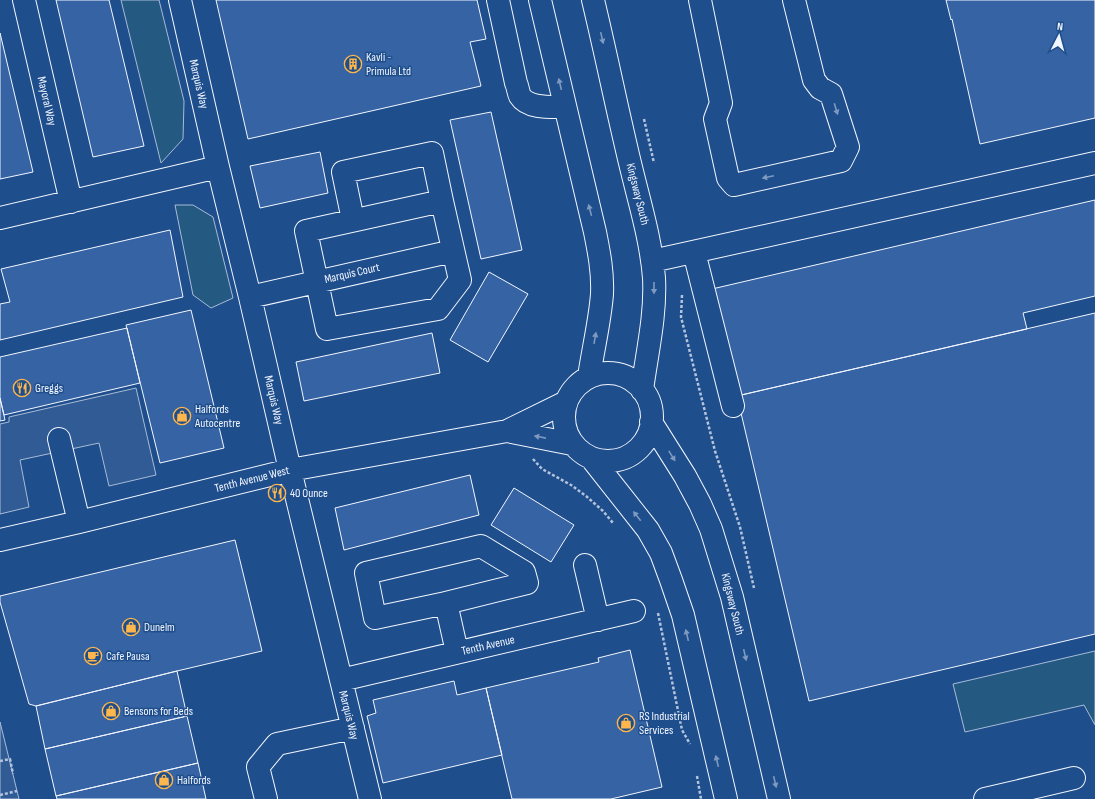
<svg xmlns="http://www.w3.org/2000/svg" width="1095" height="799" viewBox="0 0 1095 799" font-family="'Sofia Sans Condensed',sans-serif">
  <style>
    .green { fill: #245a82; stroke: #a8bbd7 }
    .parking { fill: #305b95; stroke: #a8bbd7 }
    .building { fill: #3563a3; stroke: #f2f6ff }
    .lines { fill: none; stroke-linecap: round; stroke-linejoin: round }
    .minor-casing { stroke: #f2f6ff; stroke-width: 24 }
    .path { stroke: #b3c4dc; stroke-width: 2.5; stroke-dasharray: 3 2; stroke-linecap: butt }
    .minor { stroke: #1f4e8c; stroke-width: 22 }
    .oneway { fill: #7e9ac0 }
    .labels { text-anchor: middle; stroke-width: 3; stroke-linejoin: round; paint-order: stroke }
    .poi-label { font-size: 12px; fill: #f2f6ff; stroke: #1f4e8c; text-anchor: start }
    .street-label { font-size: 12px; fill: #f2f6ff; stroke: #1f4e8c }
  </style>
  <rect width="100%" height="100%" fill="#1f4e8c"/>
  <path class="green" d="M121,0H159L184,101L183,139L161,163Z
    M175,205H193L213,217L233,298L211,308L193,295Z
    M1095,651V725L1084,705L965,732L953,684Z"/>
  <path class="parking" d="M136,388L156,475L109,486L99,443L20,460L29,507L0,514V424L9,422V417Z
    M0,722L19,799H0Z"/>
  <path class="building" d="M56,0H109L144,146L93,157Z
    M216,0H477L486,39L470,42L481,86L248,139Z
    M946,0H1095V118L980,144L952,19L951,20Z
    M0,33L33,172L0,179Z
    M491,112L522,250L481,259L450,120Z
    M320,152L328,193L260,208L250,166Z
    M1095,200V296L1023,313L1027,329L737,396L712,289Z
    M170,230L183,297L0,340V304L10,302L1,269Z
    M489,272L528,294L488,362L450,340Z
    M191,310L224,448L160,463L126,325Z
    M1095,313V634L809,701L737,396Z
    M127,328L140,383L4,415L0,398V357Z
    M432,333L440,373L304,401L296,362Z
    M0,398L5,420L0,421Z
    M470,475L479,515L344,550L335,508Z
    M514,488L574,525L551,562L491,525Z
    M235,540L262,651L177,671L36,706L29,704L0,602V596Z
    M630,650L662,787L611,799H512L486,688L599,662L598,658Z
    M177,671L187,716L45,749L36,706Z
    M454,681L457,695L486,688L502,755L383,783L367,716L376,713L373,700Z
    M187,716L198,763L56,796L45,749Z
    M198,763L206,799H57L56,796Z"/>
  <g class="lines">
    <defs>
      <path id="minor" d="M24,0L71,202
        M180,0L218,167L250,297L290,470L370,799
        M498,0L516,83C518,87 518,92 520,96C528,109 552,107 565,107
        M540,0L595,232C599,252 603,272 602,294C600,321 593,349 589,377
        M593,0C606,54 617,109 630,163C639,201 651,239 654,278C656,315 647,353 642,390
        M700,0L721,103L715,119L728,178L734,185L841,161L848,147L831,94L820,88L814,80L794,0
        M442,201L460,280L438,309L327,329L306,231Z
        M0,218L218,167
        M353,220L343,172L432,153L442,201
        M694,252L733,406
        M652,261L1095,163
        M250,297L453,251
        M564 417a44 44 0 1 1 88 0a44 44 0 1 1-88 0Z
        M651,422L685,476L700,504L711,529L732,597L779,799
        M507,431L572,444
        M59,439L79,522
        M592,459L648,530L661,553L671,580L683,615L726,799
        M0,540L79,522L290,470L507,431L566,402
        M585,565L598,620
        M446,603L527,583L524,572L481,546L366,573L375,618L446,603L457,652
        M341,680L634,611
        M266,799L258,767L277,744L353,728
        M985,799L1074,778"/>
    </defs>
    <use href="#minor" class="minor-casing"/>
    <path class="path" d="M644,119L654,163
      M682,295L681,317L715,451L740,527L754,588
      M533,459L542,469L571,485L586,496L603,511L613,523
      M658,613L682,730L690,744
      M0,761L10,759L13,774
      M697,776L701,799
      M0,795L17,791"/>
    <use href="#minor" class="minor"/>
  </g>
  <defs><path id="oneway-solid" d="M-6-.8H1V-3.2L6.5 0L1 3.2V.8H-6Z"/></defs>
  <g class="oneway">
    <use href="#oneway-solid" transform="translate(602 38) rotate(77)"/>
    <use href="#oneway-solid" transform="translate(560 84) rotate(-103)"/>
    <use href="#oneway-solid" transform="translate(836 109) rotate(73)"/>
    <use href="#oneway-solid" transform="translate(768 177) rotate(168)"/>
    <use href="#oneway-solid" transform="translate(590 210) rotate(-104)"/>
    <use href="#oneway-solid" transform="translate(654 288) rotate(90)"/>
    <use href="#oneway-solid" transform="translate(595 338) rotate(-80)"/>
    <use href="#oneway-solid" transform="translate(540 437) rotate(-169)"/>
    <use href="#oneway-solid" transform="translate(672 456) rotate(58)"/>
    <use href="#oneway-solid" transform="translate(637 516) rotate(-128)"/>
    <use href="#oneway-solid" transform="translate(687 635) rotate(-103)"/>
    <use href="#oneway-solid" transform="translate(745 655) rotate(77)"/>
    <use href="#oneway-solid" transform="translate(717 761) rotate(-103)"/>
    <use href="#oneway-solid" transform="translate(775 782) rotate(77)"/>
  </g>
  <defs>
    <symbol id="building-ring" viewBox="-11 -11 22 22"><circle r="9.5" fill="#1f4e8c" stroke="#ffb74d" stroke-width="1.5"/><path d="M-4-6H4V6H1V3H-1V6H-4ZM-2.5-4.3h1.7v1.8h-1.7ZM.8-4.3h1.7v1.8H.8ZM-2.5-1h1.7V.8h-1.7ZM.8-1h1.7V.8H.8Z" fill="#ffb74d"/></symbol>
    <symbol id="restaurant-ring" viewBox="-11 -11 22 22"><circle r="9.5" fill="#1f4e8c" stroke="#ffb74d" stroke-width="1.5"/><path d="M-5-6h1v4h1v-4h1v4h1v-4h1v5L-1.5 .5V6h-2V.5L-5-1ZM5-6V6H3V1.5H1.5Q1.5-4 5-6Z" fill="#ffb74d"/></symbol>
    <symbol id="shop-ring" viewBox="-11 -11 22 22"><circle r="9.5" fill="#1f4e8c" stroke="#ffb74d" stroke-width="1.5"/><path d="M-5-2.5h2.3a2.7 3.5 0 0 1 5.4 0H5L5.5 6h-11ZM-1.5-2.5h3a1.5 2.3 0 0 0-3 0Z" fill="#ffb74d"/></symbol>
    <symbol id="cafe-ring" viewBox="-11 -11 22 22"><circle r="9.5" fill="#1f4e8c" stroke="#ffb74d" stroke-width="1.5"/><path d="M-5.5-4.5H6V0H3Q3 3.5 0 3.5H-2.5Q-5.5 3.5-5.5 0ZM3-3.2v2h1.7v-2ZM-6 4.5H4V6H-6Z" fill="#ffb74d"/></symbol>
  </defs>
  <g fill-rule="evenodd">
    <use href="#building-ring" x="343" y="54" width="20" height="20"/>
    <use href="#restaurant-ring" x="12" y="378" width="20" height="20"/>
    <use href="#shop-ring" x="172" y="406" width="20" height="20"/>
    <use href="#restaurant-ring" x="267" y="483" width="20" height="20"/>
    <use href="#shop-ring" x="121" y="617" width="20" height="20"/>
    <use href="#cafe-ring" x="83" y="646" width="20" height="20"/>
    <use href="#shop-ring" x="101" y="701" width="20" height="20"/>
    <use href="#shop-ring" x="616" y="713" width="20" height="20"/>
    <use href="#shop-ring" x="154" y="770" width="20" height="20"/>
  </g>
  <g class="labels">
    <g class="poi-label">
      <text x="366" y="61">Kavli -<tspan x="366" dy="14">Primula Ltd</tspan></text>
      <text x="35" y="392">Greggs</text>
      <text x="195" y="413">Halfords<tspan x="195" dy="14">Autocentre</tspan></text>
      <text x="290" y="497">40 Ounce</text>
      <text x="144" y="631">Dunelm</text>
      <text x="106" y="660">Cafe Pausa</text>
      <text x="124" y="715">Bensons for Beds</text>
      <text x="639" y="720">RS Industrial<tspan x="639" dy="14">Services</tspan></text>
      <text x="177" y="784">Halfords</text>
    </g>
    <g class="street-label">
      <text transform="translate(199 84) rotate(77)" y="4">Marquis Way</text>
      <text transform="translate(47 101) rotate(77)" y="4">Mayoral Way</text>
      <text transform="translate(638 194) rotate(76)" y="4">Kingsway South</text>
      <text transform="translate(352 273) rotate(-13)" y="4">Marquis Court</text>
      <text transform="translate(274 400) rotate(77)" y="4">Marquis Way</text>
      <text transform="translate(252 479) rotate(-14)" y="4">Tenth Avenue West</text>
      <text transform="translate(733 604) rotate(76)" y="4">Kingsway South</text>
      <text transform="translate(488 645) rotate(-13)" y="4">Tenth Avenue</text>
      <text transform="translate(349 715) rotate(76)" y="4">Marquis Way</text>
    </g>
  </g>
  <g transform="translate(1059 36) rotate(6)" stroke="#1f4e8c" stroke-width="3" paint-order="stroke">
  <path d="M0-3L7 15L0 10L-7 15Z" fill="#f2f6ff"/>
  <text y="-6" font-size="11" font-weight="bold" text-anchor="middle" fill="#f2f6ff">N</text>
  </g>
</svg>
